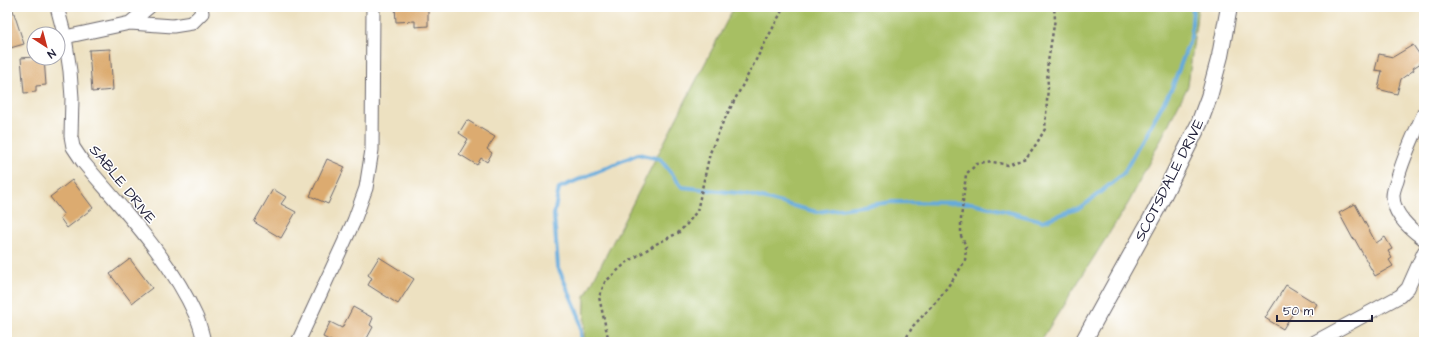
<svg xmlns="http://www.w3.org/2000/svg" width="1431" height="349" viewBox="0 0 1431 349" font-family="'Architects Daughter',sans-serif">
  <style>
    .green { fill: #a7bf64; stroke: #647050 }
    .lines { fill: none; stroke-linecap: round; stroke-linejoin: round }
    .stream { stroke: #65aadb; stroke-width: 4 }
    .building { fill: #dcab70 }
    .minor-casing { stroke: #69656a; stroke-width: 15 }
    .tertiary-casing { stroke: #69656a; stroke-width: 18 }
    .path { stroke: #69656a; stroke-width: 2.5; stroke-dasharray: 3 3; stroke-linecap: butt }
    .minor { stroke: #fff; stroke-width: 13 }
    .tertiary { stroke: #fff; stroke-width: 16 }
    .labels { text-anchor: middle; stroke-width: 3; stroke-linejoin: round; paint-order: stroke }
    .street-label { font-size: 15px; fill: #22223b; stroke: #fff }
  </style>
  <rect width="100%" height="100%" fill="#fff"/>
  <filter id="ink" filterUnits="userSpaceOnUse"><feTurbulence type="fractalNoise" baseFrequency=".025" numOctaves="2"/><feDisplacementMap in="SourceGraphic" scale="8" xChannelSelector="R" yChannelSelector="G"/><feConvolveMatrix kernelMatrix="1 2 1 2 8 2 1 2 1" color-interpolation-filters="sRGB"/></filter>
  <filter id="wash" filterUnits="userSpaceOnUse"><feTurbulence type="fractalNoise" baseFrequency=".012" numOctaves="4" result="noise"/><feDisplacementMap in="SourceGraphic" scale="16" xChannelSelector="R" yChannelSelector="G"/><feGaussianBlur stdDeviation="0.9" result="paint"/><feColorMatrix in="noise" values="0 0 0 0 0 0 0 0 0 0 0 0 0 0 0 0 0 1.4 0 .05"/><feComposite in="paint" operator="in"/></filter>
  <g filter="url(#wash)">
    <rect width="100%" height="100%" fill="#ede1c1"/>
    <path class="green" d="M734,7H1198L1188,86L1129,202L1040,342H584L585,296Z"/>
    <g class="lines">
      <path class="stream" d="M582,342L579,316L558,267L554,215L559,188L638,154L660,159L682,187L746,194L817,212L892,202L973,203L1043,221L1082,207L1123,174L1172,88L1191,37L1193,7"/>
    </g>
    <g id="blocks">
      <path class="building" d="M7,7H12L24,44L7,49Z
        M395,7H428V26L415,27V21L396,22Z
        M1413,45L1424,61L1413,68L1414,70L1401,79L1397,94L1378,89L1382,71L1375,70L1379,54L1393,57Z
        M110,49L113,90L92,92L89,50Z
        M34,57L44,58L46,85L36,86V92L24,93L21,58Z
        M467,120L495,137L487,149L492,153L487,162L481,158L477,165L459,154L468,139L459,133Z
        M327,159L345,167L328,204L310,196Z
        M72,180L93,208L67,228L60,218L64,215L50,197Z
        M273,189L286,197L281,204L296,212L281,238L254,222Z
        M1355,204L1376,243L1385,237L1392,249L1388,251L1392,258L1389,260L1393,266L1375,276L1354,238L1353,239L1339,213Z
        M379,257L414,279L398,304L368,285L372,278L368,275Z
        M130,259L152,288L132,303L110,274Z
        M1286,285L1317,304L1310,316L1296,308L1283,329L1265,318Z
        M353,307L373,318L370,325L373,327L365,342H333L323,337L330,322L342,328Z"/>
    </g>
  </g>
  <g filter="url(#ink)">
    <use href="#blocks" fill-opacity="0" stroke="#69656a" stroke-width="1"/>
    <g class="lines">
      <defs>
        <path id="minor" d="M57,7L65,37L70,71L72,98L71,136L73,147L83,162C123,210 170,258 196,316C200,324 202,333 204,342
          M130,23L149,7
          M65,37L130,23L173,26L192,23L202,13L201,7
          M1424,113C1414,135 1403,157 1397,181C1395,186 1393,191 1393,196C1393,214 1411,230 1424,239
          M298,342L354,221L366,188L372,150L373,7
          M1315,342L1400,296L1408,288L1424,252"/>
        <path id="tertiary" d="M1083,342L1156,210L1199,124L1209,97L1220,56L1229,7"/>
      </defs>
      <use href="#minor" class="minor-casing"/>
      <use href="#tertiary" class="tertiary-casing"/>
      <path class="path" d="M609,342L599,297L605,282L626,263L656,244L678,233L687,224L697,211L710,153L723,122L784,7
        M904,342L913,326L937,301L954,278L965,261L966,246L961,236V219L966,174L977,164L993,162L1008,165L1026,158L1037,143L1045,129L1048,87L1047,68L1055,19L1054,7"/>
      <use href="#minor" class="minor"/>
      <use href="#tertiary" class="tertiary"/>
    </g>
  </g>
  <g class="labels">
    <g class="street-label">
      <text transform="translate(1169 180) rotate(-63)" y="5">SCOTSDALE DRIVE</text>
      <text transform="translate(123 184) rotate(51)" y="5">SABLE DRIVE</text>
    </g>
  </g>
  <rect width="1431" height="349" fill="none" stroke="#fff" stroke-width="24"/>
  <g transform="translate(46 46) rotate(144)"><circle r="19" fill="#ffffff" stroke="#a7a7b1"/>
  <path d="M0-3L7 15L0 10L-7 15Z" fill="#c8321e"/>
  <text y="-6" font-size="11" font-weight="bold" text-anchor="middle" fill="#22223b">N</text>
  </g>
  <path d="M1277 315v6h95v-6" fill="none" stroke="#22223b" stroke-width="2"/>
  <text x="1283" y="315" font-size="12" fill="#22223b" stroke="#ffffff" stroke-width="3" paint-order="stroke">50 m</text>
</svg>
